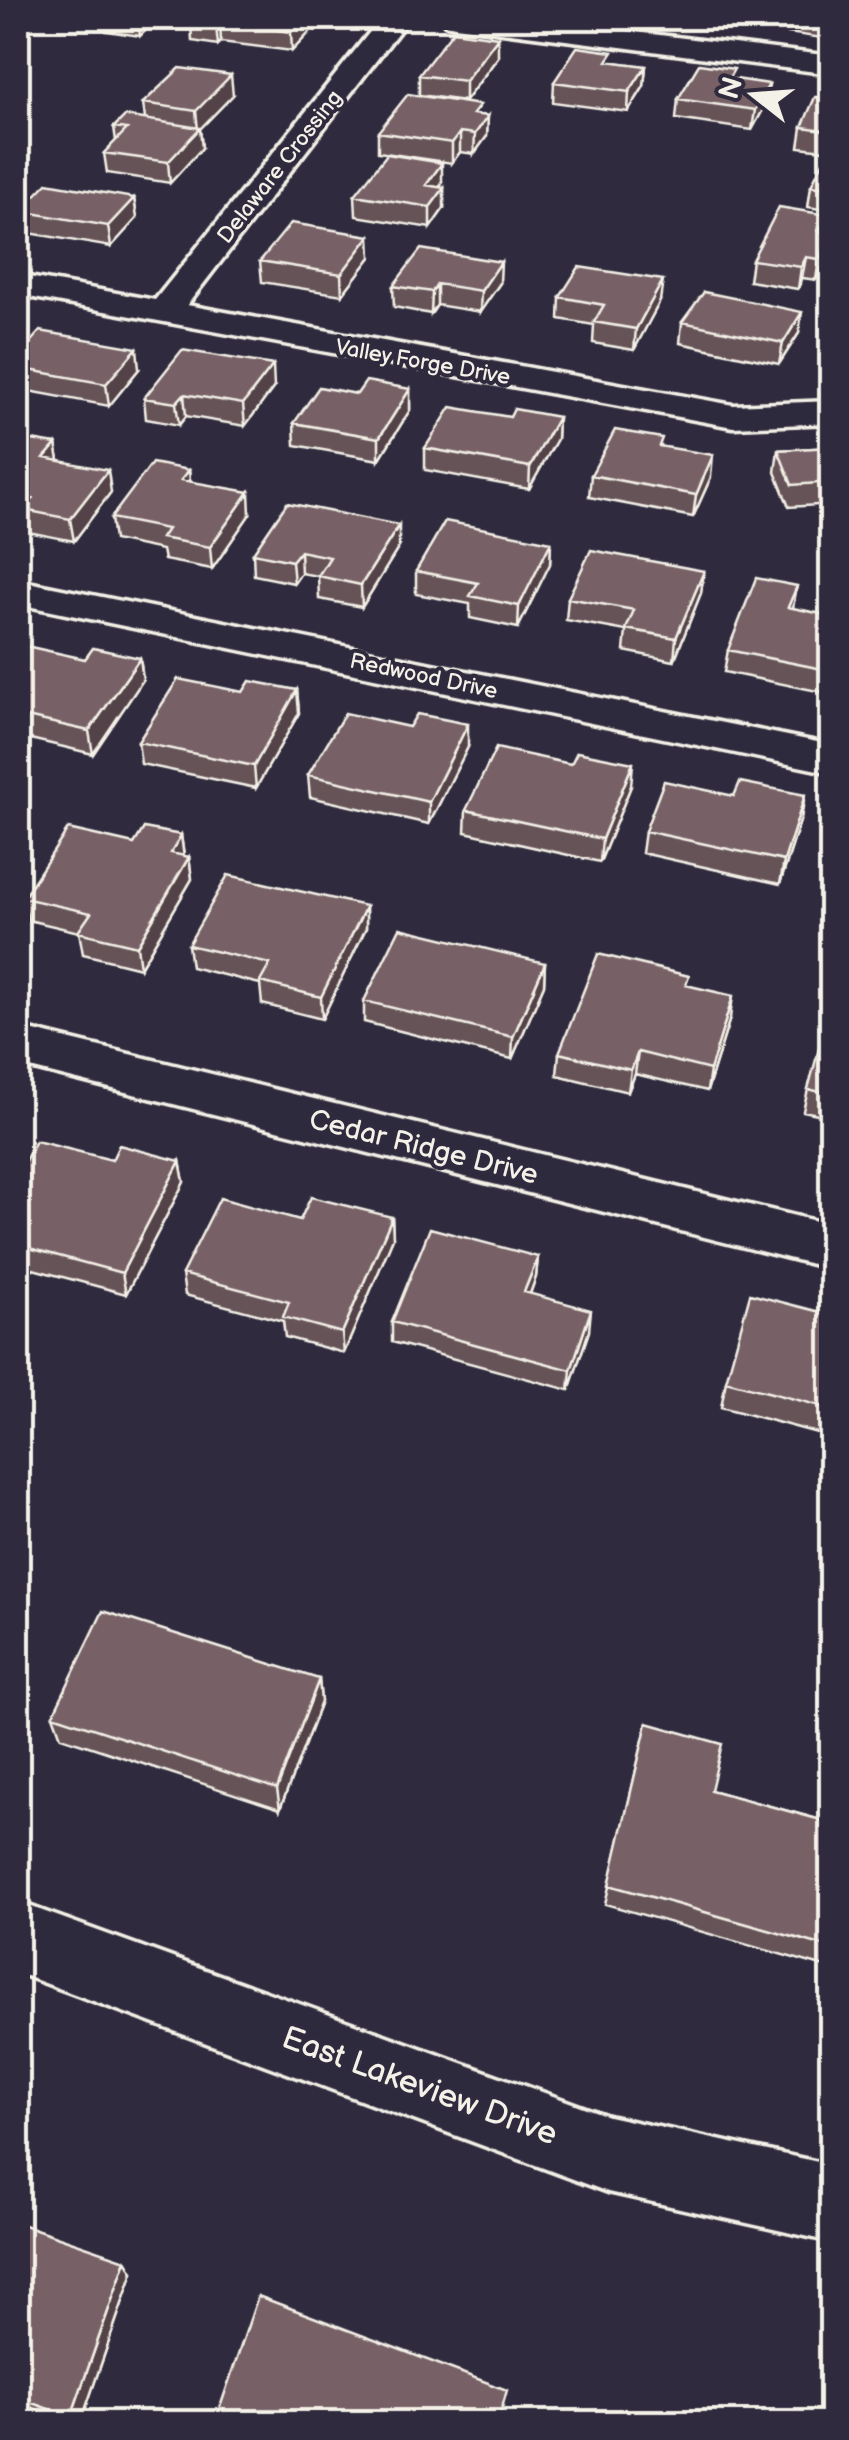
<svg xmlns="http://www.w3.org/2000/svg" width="849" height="2440" viewBox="0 0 849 2440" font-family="'Balsamiq Sans',sans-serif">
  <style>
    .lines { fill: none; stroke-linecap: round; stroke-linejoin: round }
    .street-casing { stroke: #f4f1e8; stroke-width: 7 }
    .street { fill: #2f2a3d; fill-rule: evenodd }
    .wall { fill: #665358; stroke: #f4f1e8; stroke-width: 2.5 }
    .shaded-wall { fill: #534347; stroke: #f4f1e8; stroke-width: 2.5 }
    .building { fill: #776066; stroke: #f4f1e8; stroke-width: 2.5 }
    .labels { text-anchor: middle; stroke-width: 8; stroke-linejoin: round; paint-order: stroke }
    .far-street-label { font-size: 22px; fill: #f4f1e8; stroke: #2f2a3d }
    .street-label { font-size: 28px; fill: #f4f1e8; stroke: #2f2a3d }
    .near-street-label { font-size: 32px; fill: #f4f1e8; stroke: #2f2a3d }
  </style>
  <rect width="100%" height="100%" fill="#2f2a3d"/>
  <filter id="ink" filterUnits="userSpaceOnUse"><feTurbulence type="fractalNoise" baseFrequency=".01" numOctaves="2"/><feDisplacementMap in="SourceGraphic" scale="20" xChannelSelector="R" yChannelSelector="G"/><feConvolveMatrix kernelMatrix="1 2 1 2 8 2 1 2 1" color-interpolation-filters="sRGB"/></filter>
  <g filter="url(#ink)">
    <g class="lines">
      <defs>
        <path id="street" d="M381,18H409L187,305L733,405L832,401V423L733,427L18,295V275L155,300Z
          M441,18H519L832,56V74L455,26L445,24Z
          M18,580L832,745V773L18,604Z
          M18,1027L832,1225V1269L18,1065Z
          M18,1902L608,2116L832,2165V2242L608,2192L18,1973Z"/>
      </defs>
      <use href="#street" class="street-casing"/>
      <use href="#street" class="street"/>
    </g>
    <path class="wall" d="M58,18H158L140,36L106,31L105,26L58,19Z
      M195,18L309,33L292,51L221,42L218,45L192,41L191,22Z
      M752,18H832L822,38L788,33L789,26L752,21Z
      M498,57L465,101L419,95V75Z
      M612,62L646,66L644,86L628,112L553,102L554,82Z
      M769,84L766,104L752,130L676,119L678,99Z
      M233,95L200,129L202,148L170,183L107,173L104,153L116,141L114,127L145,119L143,103Z
      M832,99V151L799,147L802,127Z
      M480,115L488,116L487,136L474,154L460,152L452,163L378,152V132Z
      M832,160V211L808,207L811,186Z
      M442,183L440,187L444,188V208L430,228L356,216L355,195Z
      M134,198L137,218L111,247L23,232L20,211Z
      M824,232L828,254L816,280L802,278L798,289L749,281L752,260Z
      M371,257L342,295L262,282L260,261Z
      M500,283L480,312L437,305L431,314L394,307L393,286Z
      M560,297L660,301L634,350L593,343L594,325L559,319Z
      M682,322L799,333L779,364L680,343Z
      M18,356L139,369L109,406L18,389Z
      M274,387L245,426L186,416L179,425L146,419L144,398Z
      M410,389V410L379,460L295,445L294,423L357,394Z
      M558,417L557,439L529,489L425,470V448Z
      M18,441L56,444L59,461L111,492L74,541L28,532L26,519L18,517Z
      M662,446L711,477L693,517L589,497L591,475Z
      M832,447V504L789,507L775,472L778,450Z
      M189,470L190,481L250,514L212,569L164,560L162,550L114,540L111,518Z
      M551,542L550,564L518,628L470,618V604L416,594V571Z
      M399,547L362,607L319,599L318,576L301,573L294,583L254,575L253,553Z
      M704,571L701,593L674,661L624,651L626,631L566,620L568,598Z
      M832,616V694L724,672L728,650Z
      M18,656L85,659L140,658L143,680L93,754L18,736Z
      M297,690L299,713L256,788L141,764L138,742L243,692Z
      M468,747L429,824L310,797L308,775Z
      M571,764L631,786L600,862L465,832L466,810Z
      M805,795L801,818L780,884L642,853L645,831Z
      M181,835L184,856L189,857L192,879L140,968L83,954L79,932L28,920L23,898L134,844Z
      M366,906V928L322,1019L262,1004L260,984L191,967L188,945Z
      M545,963L544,985L512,1059L364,1022V1001Z
      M688,986L730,1018L707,1091L635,1074L628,1092L557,1075L559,1053Z
      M832,1020V1117L803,1111L808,1089Z
      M112,1160L180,1161L184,1182L126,1294L18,1265V1173Z
      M392,1217L393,1238L344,1353L285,1337L283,1321L185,1295L182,1274L300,1220Z
      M538,1257L536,1277L530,1294L589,1331L569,1390L392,1342V1322Z
      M832,1315V1437L721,1407L726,1381Z
      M319,1679L321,1702L280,1809L61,1737L53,1715Z
      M647,1723L711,1790L832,1823V1969L605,1904Z
      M18,2223L133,2272L81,2422H74L18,2403Z"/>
    <path class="shaded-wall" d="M138,18H158L140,36Z
      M304,18H308L309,33L292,51L291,32Z
      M825,18H832L822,38Z
      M220,22L221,42L218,45L216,26Z
      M498,37V57L465,101V81Z
      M646,66L644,86L628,112L629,92Z
      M231,75L233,95L200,129L202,148L170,183L168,162L198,130L196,111Z
      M769,84L766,104L752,130L755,110Z
      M488,116L487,136L474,154L475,134Z
      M460,132V152L452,163V143Z
      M442,163V183L426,205V185Z
      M444,188V208L430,228V207Z
      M134,198L137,218L111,247L108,226Z
      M831,233L828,254L816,280L819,259Z
      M370,236L371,257L342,295L341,274Z
      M806,257L802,278L798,289L801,267Z
      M501,262L500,283L480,312L481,291Z
      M663,280L660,301L634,350L636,329Z
      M437,284V305L431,314L432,292Z
      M802,312L799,333L779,364L783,343Z
      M137,348L139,369L109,406L106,384Z
      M273,365L274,387L245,426L243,404Z
      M410,389V410L379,460V438Z
      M184,394L186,416L179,425L176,403Z
      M558,417L557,439L529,489L530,467Z
      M56,444L60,466L44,458Z
      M713,455L711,477L693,517L696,495Z
      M108,470L111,492L74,541L70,519Z
      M189,470L191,492L181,480Z
      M249,492L250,514L212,569L210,547Z
      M399,525V547L362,607L361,585Z
      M551,542L550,564L518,628L519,606Z
      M300,551L301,573L294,583L292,561Z
      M704,571L701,593L674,661L676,638Z
      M797,586L793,608L788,607Z
      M140,658L143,680L93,754L89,731Z
      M297,690L299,713L256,788L254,766Z
      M468,724V747L429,824V802Z
      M633,763L631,786L600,862L602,839Z
      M805,795L801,818L780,884L784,861Z
      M18,830L22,852L18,859Z
      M181,835L184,858L171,853Z
      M189,857L192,879L140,968L137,946Z
      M366,906V928L322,1019L321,997Z
      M545,963L544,985L512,1059L513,1037Z
      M733,996L730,1018L707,1091L710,1070Z
      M638,1052L635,1074L628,1092L631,1070Z
      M180,1161L184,1182L126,1294L122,1273Z
      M392,1217L393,1238L344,1353L342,1333Z
      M538,1257L536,1277L523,1313L524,1292Z
      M591,1310L589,1331L569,1390L571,1370Z
      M319,1679L321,1702L280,1809L277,1789Z
      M126,2260L133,2272L81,2422H78L71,2417Z"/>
    <path class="building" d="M195,18H304L291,32L220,22L216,26L191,22Z
      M453,31L498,37L465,81L419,75Z
      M577,47L613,52L607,61L646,66L629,92L554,82Z
      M699,64L734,69L729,78L769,84L755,110L678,99Z
      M180,68L231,75L196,111L143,103Z
      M408,94L480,105L473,114L488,116L475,134L460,132L452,143L378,132Z
      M815,97L832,99V131L802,127Z
      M125,116L200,128L168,162L104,153L127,129L114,127Z
      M387,154L442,163L426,185L444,188L430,207L355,195Z
      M824,159L832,160V189L811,186Z
      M47,183L134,198L108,226L20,211Z
      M779,207L827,215L819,231L831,233L819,259L806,257L801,267L752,260Z
      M291,223L370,236L341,274L260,261Z
      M421,249L501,262L481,291L437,284L432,292L393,286Z
      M579,267L663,280L636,329L594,322L604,305L560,297Z
      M704,292L802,312L783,343L682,322Z
      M40,331L137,348L106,384L18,368V356Z
      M182,350L273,365L243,404L184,394L176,403L144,398Z
      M366,381L410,389L379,438L294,423L319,387L357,394Z
      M451,407L510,417L514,409L558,417L530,467L425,448Z
      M615,430L662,438L659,446L713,455L696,495L591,475Z
      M20,438L56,444L44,458L108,470L70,519L24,510L33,499L18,496V441Z
      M832,447V482L792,485L778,450Z
      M152,463L189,470L181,480L249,492L210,547L161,538L167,529L111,518Z
      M287,503L399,525L361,585L318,576L330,557L300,551L292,561L253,553Z
      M445,521L551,542L519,606L470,596L478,583L416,571Z
      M591,550L704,571L676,638L626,629L634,610L568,598Z
      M756,578L797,586L788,607L832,616V671L728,650Z
      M26,646L85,659L93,648L140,658L89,731L18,715V656Z
      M178,679L243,692L250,681L297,690L254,766L138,742Z
      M345,713L409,727L417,714L468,724L429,802L308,775Z
      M496,748L571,764L577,752L633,763L602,839L466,810Z
      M664,781L734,796L740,782L805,795L784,861L645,831Z
      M144,828L181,835L171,853L189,857L137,946L78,932L91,913L23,898L68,829L134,844Z
      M228,875L366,906L321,997L260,982L270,964L188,945Z
      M400,928L545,963L513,1037L364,1001Z
      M598,954L689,976L686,985L733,996L710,1070L638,1052L631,1070L559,1053Z
      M827,1019L832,1020V1095L808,1089Z
      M36,1141L112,1160L119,1145L180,1161L122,1273L18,1245V1173Z
      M311,1197L392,1217L342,1333L283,1317L289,1302L182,1274L220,1198L300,1220Z
      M430,1228L538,1257L524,1292L591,1310L571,1370L392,1322Z
      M750,1294L832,1315V1409L726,1381Z
      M103,1611L319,1679L277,1789L53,1715Z
      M647,1723L722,1744L711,1790L832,1823V1948L609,1885Z
      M18,2223L126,2260L71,2417L18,2398Z
      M258,2296L507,2390L498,2422H215Z"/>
  </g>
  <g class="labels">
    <g class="far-street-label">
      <text transform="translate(279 166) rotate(-52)" y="8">Delaware Crossing</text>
      <text transform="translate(423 361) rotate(10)" y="8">Valley Forge Drive</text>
      <text transform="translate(424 675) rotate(12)" y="8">Redwood Drive</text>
    </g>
    <g class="street-label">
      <text transform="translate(424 1146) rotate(14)" y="10">Cedar Ridge Drive</text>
    </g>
    <g class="near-street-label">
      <text transform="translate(420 2085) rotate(20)" y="11">East Lakeview Drive</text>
    </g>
  </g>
  <rect width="849" height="2440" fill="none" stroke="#2f2a3d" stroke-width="60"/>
  <rect x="30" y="30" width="789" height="2380" fill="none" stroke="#f4f1e8" stroke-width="4" filter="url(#ink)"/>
  <g transform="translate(754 95) rotate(287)" stroke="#2f2a3d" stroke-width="8" paint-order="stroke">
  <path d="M0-8L18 38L0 25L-18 38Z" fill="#f4f1e8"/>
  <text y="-15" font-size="28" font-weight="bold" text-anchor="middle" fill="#f4f1e8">N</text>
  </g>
</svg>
